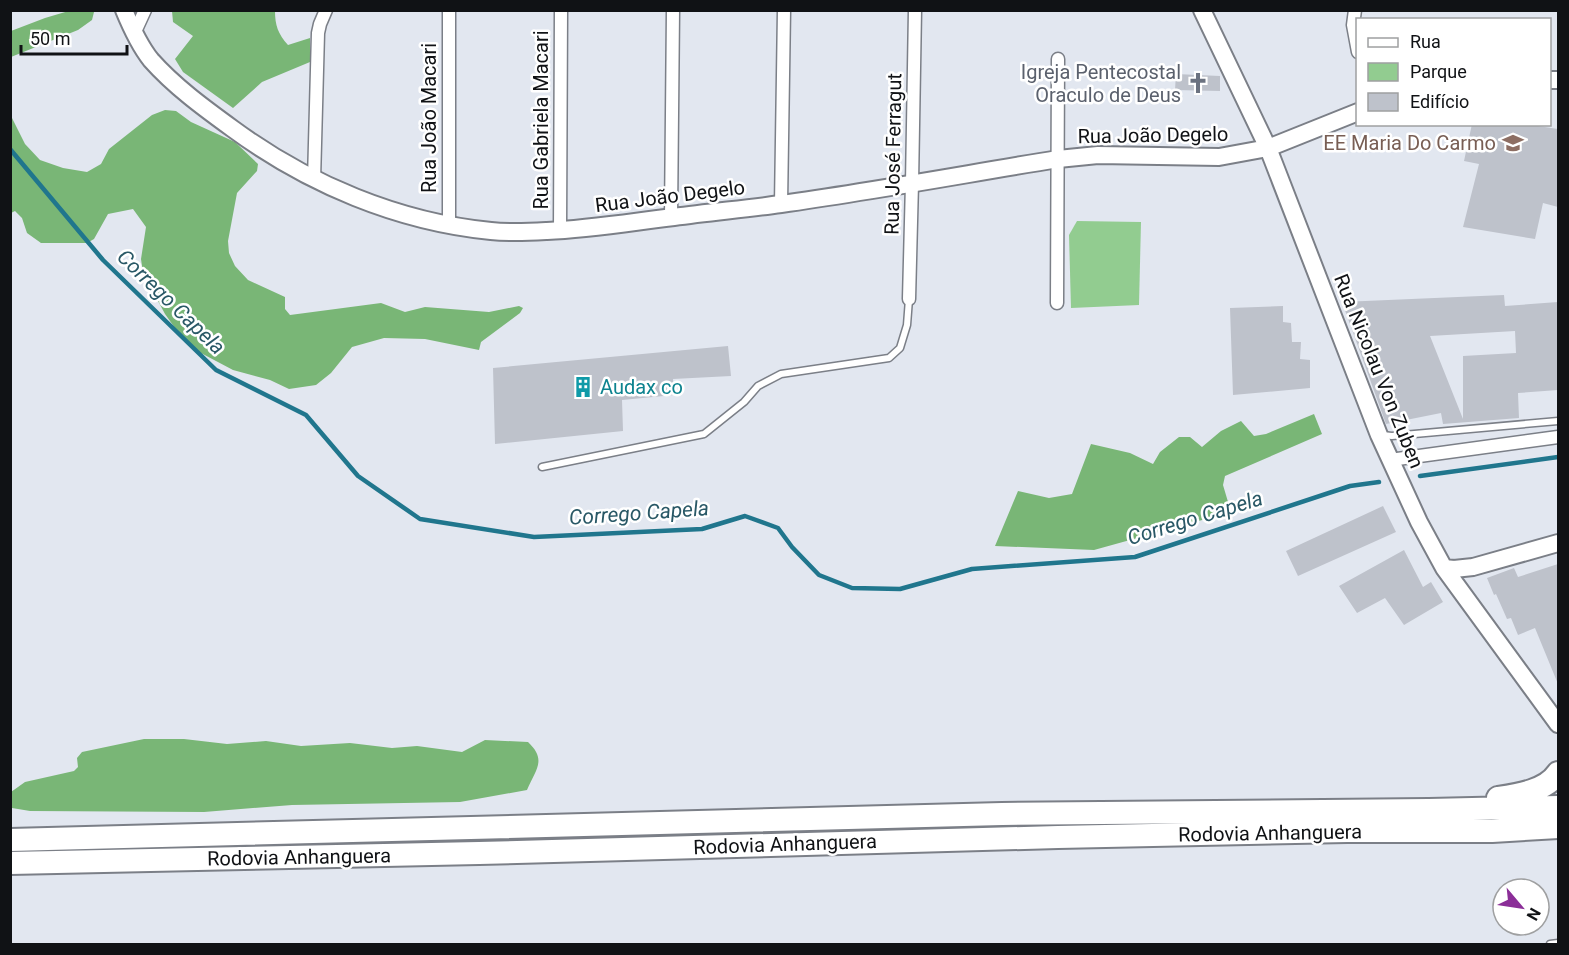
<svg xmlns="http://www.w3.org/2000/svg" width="1569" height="955" viewBox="0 0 1569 955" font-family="Roboto,sans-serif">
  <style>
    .green { fill: #92cc90 }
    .forest { fill: #79b676 }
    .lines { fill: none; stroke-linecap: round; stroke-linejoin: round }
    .stream { stroke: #20768d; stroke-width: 4.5 }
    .building { fill: #bec2cb; fill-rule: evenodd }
    .lane-casing { stroke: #7b7f87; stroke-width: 9 }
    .street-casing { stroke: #7b7f87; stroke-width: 15 }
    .secondary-casing { stroke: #7b7f87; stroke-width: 20 }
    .highway-casing { stroke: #7b7f87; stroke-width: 26 }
    .lane { stroke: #fff; stroke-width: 6 }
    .street { stroke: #fff; stroke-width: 12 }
    .secondary { stroke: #fff; stroke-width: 16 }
    .highway { stroke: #fff; stroke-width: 22 }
    .labels { text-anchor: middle; stroke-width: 5; stroke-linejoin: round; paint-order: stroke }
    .worship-label { font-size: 20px; fill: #5b616d; stroke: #fff; text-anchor: end }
    .street-label { font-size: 20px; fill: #101215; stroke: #fff }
    .education-label { font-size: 20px; fill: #785e54; stroke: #fff; text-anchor: end }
    .culture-label { font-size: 20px; fill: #0d838f; stroke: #fff; text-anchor: start }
    .water-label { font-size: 21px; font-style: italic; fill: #295866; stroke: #fff }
  </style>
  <rect width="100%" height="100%" fill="#e2e7f0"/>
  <path class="green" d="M1077,221L1141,222L1139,305L1071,308L1069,235Z"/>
  <path class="forest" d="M72,10L94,12L92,20L78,30L11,57V31L45,18Z
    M172,11H275C275,25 278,34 288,45L310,38V62L262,82L233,108L183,72L175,59L193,36L173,22Z
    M165,110L176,111L191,122L235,142L258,164L257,171L237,193L228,241L229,253L235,266L248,280L285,297V309L290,315L381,303L405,312L425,307L489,312L519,306L523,308L520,313L481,342L479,350L425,339L384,338L352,347L331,373L316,385L289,389L270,380L233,370L199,352L180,335L165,314L143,273L141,259L146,227L133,209L108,214L94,239L87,243H41L27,233L22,218L15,211L11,213V116L25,144L40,160L63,168L87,172L101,164L109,149L152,115Z
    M1314,414L1322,434L1225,476L1223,485L1231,512L1094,550L995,546L1018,491L1049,498L1072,494L1091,444L1130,453L1153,464L1160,452L1179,437H1190L1202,447L1221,431L1241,421L1254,436L1266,434Z
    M144,739H184L227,744L266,741L301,746L350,743L392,748L417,746L462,752L485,740L528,742C547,760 536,769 527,790L460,802L292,805L204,812L30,811L12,808L11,806V792L25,782L74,771L78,767L77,758L82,752Z"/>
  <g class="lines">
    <path class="stream" d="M10,149L103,260L216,370L306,415L358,476L420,519L534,537L702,529L745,516L778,528L792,547L819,575L852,588L900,589L972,569L1135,557L1350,486L1379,482
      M1420,476L1558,457"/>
  </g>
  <path class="building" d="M1176,74L1220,76V91L1175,90Z
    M1472,124H1525L1558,129V207L1543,203L1535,239L1463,227L1479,164L1464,161Z
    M1504,295L1505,306L1558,302V390L1518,393L1519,418L1443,424L1441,413L1386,424L1342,302ZM1515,331L1516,353L1463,356V419L1430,336Z
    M1283,306V322L1291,323L1292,342H1301L1300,359L1310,360V388L1233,395L1230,308Z
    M728,346L731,376L673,379L674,395L622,400L623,431L495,444L493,368Z
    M1383,506L1396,532L1298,576L1286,551Z
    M1404,550L1423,587L1431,582L1443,602L1404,625L1385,598L1357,613L1339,586Z
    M1558,564V684L1535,628L1518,635L1511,618L1507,619L1496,594L1494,595L1487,578L1514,568L1518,577Z"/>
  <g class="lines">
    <defs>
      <path id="lane" d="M1382,435L1392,436L1558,421
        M542,467L704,434L744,402L758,386L781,374L889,358L900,348L907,325L909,299
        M1550,944L1558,943"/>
      <path id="street" d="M449,10V225
        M1355,10L1353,25L1358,52
        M134,34L145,10
        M314,180L318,33L320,24L326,10
        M781,204L784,10
        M671,217L673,10
        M560,230L561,10
        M909,299L912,183L915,10
        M1057,303L1058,59
        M1390,460L1558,437"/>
      <path id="secondary" d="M124,10C131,27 139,45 151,60C174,86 204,108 233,129C308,184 398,222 491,231C510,233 528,232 547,231C590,229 632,222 674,217C710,212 745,209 781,204C874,191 966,174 1058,159L1098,155L1219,157L1268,148L1358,112
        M1202,10L1268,148L1379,435L1419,522L1444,568L1558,724
        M1550,80H1558
        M1444,568L1454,569L1473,567L1558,543"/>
      <path id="highway" d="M1498,798C1518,795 1546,791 1558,773
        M10,840L1002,814L1429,810L1558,807
        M10,863L479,853L1058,837L1347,831H1492L1558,827"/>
    </defs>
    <use href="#lane" class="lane-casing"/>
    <use href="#street" class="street-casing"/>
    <use href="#secondary" class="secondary-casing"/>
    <use href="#highway" class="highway-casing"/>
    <use href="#lane" class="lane"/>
    <use href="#street" class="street"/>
    <use href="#secondary" class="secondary"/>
    <use href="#highway" class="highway"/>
  </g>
  <defs>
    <symbol id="church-bare" viewBox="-9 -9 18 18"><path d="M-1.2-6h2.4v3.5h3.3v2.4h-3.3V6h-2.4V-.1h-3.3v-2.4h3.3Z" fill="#6b7280" stroke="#fff" stroke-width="2.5" paint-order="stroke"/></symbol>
    <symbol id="school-bare" viewBox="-9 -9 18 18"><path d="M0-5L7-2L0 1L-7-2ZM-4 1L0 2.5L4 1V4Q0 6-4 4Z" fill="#8d6e63" stroke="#fff" stroke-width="2.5" paint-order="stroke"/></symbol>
    <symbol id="building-bare" viewBox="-9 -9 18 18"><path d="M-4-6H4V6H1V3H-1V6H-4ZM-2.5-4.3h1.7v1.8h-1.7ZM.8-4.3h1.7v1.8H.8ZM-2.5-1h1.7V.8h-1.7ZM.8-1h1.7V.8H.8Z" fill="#0f9aa8" stroke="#fff" stroke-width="2.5" paint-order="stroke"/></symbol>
  </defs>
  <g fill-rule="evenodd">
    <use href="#church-bare" x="1183" y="68" width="30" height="30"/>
    <use href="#school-bare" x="1498" y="128" width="30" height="30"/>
    <use href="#building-bare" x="568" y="372" width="30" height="30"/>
  </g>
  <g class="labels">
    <g class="worship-label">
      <text x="1181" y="79">Igreja Pentecostal<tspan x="1181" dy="23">Oraculo de Deus</tspan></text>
    </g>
    <g class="street-label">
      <text transform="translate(429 118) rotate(-90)" y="7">Rua João Macari</text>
      <text transform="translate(541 120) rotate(-90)" y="7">Rua Gabriela Macari</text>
      <text transform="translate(1153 135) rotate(-1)" y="7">Rua João Degelo</text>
      <text transform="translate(893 154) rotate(-89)" y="7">Rua José Ferragut</text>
      <text transform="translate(670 196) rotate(-7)" y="7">Rua João Degelo</text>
      <text transform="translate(1379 371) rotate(68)" y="7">Rua Nicolau Von Zuben</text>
      <text transform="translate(1270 833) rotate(-1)" y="7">Rodovia Anhanguera</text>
      <text transform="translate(785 844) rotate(-2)" y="7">Rodovia Anhanguera</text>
      <text transform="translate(299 857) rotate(-1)" y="7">Rodovia Anhanguera</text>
    </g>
    <g class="education-label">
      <text x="1496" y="150">EE Maria Do Carmo</text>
    </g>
    <g class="culture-label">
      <text x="600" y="394">Audax co</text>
    </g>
    <g class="water-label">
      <text transform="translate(171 302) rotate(44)" y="7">Corrego Capela</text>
      <text transform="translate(639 513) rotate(-4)" y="7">Corrego Capela</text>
      <text transform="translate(1195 518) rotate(-17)" y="7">Corrego Capela</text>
    </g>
  </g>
  <rect width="1569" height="955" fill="none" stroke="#101215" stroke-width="24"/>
  <rect x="1356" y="18" width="195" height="108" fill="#ffffff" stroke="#9fa0a1" stroke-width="1.5"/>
  <rect x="1368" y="38" width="30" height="9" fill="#ffffff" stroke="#9fa0a1" stroke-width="1.5"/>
  <text x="1410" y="48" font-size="18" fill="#101215">Rua</text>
  <rect x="1368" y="63" width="30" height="18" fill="#92cc90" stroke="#9fa0a1" stroke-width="1.5"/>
  <text x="1410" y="78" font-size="18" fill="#101215">Parque</text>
  <rect x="1368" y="93" width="30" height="18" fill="#bec2cb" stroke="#9fa0a1" stroke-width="1.5"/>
  <text x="1410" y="108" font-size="18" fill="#101215">Edifício</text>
  <g transform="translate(1521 907) rotate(119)"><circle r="28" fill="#ffffff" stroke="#9fa0a1" stroke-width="1.5"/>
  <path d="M0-4.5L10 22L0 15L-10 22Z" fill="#8b2e98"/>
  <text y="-9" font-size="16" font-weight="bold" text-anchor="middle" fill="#101215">N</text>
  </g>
  <path d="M21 45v9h106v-9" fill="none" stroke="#101215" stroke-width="3"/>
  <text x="30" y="45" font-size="18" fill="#101215" stroke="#ffffff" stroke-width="4.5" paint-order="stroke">50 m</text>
</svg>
